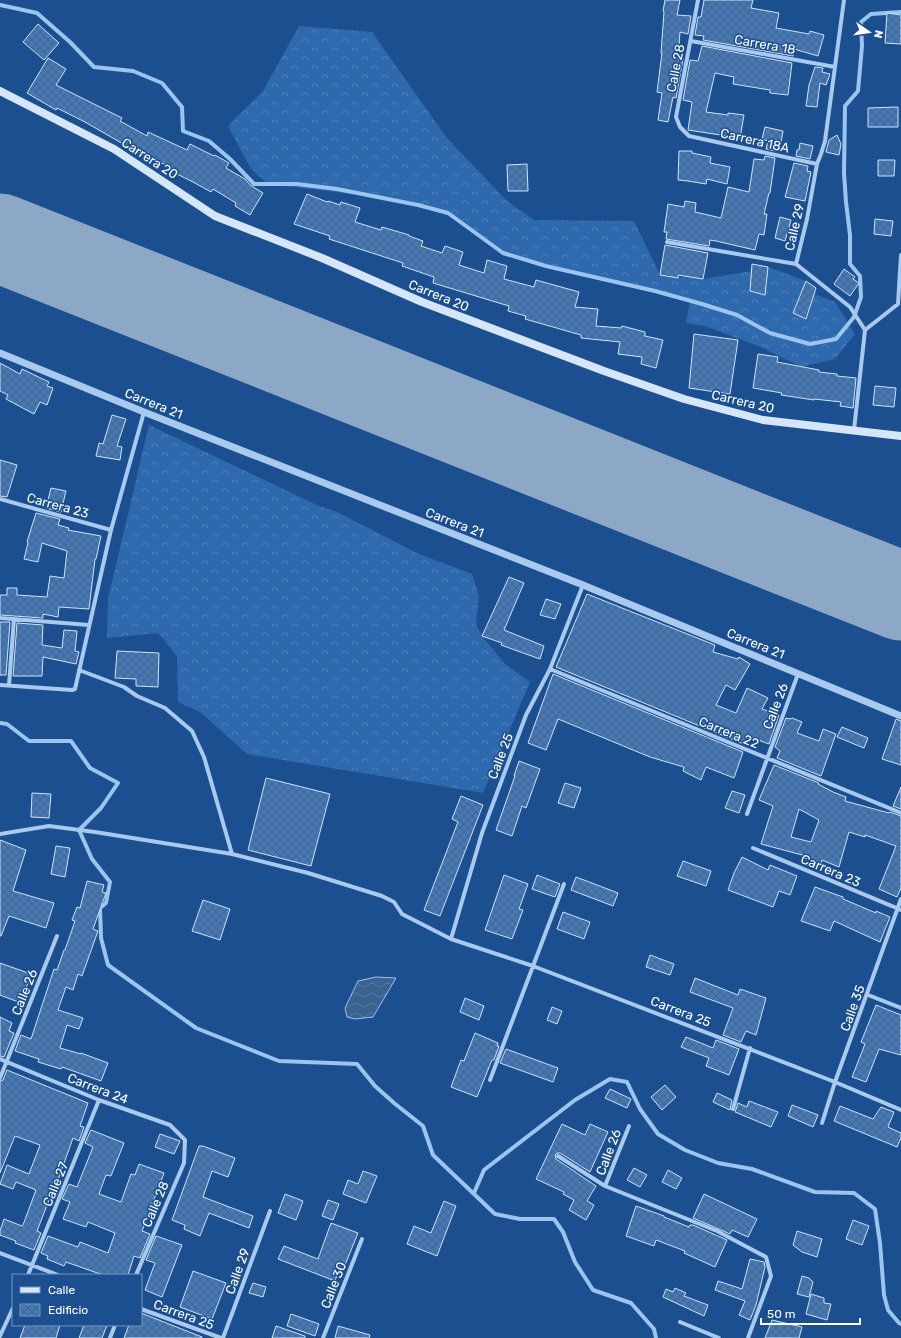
<svg xmlns="http://www.w3.org/2000/svg" width="901" height="1338" viewBox="0 0 901 1338" font-family="Rubik,sans-serif">
  <style>
    .forest { fill: url(#forest-crowns) }
    .water { fill: url(#water-waves); stroke: #9cc4f0 }
    .lines { fill: none; stroke-linecap: round; stroke-linejoin: round }
    .stream { stroke: #9cc4f0; stroke-width: 4 }
    .runway { stroke: #8da7c7; stroke-width: 89 }
    .building { fill: url(#building-cross-hatch); stroke: #cfe3fa; fill-rule: evenodd }
    .minor { stroke: #a9c9ee; stroke-width: 4 }
    .tertiary { stroke: #a9c9ee; stroke-width: 7 }
    .secondary { stroke: #d6e6fa; stroke-width: 8 }
    .labels { text-anchor: middle; stroke-width: 3; stroke-linejoin: round; paint-order: stroke }
    .street-label { font-size: 13px; fill: #fff; stroke: #1b4f8f }
  </style>
  <defs>
    <pattern id="forest-crowns" width="20" height="18" patternUnits="userSpaceOnUse"><rect width="20" height="18" fill="#2e69ad"/><path d="M2 6a3 3 0 1 1 6 0M12 15a3 3 0 1 1 6 0" fill="none" stroke="#4d80b9"/></pattern>
    <pattern id="water-waves" width="16" height="10" patternUnits="userSpaceOnUse"><rect width="16" height="10" fill="#3c6290"/><path d="M0 5q4-4 8 0t8 0" fill="none" stroke="#597aa1"/></pattern>
    <pattern id="building-cross-hatch" width="8" height="8" patternUnits="userSpaceOnUse"><rect width="8" height="8" fill="#4478b7"/><path d="M0 0l8 8M0 8l8-8" fill="none" stroke="#486282"/></pattern>
  </defs>
  <rect width="100%" height="100%" fill="#1b4f8f"/>
  <path class="forest" d="M299,26L372,32L447,138L506,200L534,220L634,221L660,275L678,278L687,276L703,279L752,271L750,291L764,295L768,267L806,281L793,313L807,318L814,294L835,302L855,334L835,359L801,367L761,347L705,326L686,323L690,301L503,253L472,231L441,211L379,197L268,184L251,169L228,126L263,91Z
    M149,425L317,505L337,512L419,554L472,574L479,596L476,624L482,636L505,664L530,682L483,793L247,754L200,712L178,702L177,656L158,633L107,638L108,599Z"/>
  <path class="water" d="M376,977L396,978L373,1017L355,1019L347,1017L345,1008L358,981Z"/>
  <g class="lines">
    <path class="stream" d="M0,5L37,13L70,42L94,67L133,71L162,83L182,107L183,131L209,141L230,159L254,184H297L337,189L418,205L448,213L503,253L546,266L655,291L702,304L737,315L770,333L810,344L836,339L854,317L861,297L860,276L850,264V235L846,202L844,173L845,106L858,91L862,46L861,22L871,14L901,12
      M0,723L7,724L29,741H71L90,768L118,783L101,808L79,830L92,859L110,882L106,903L100,908L101,938L108,965L196,1028L279,1061L357,1064L375,1086L394,1103L423,1126L433,1155L495,1214L520,1219H554L563,1232L575,1262L593,1290L631,1303L654,1329L656,1338
      M474,1193L484,1170L575,1100L610,1079L627,1082L640,1109L658,1134L685,1150L718,1163L752,1169L815,1192L854,1193L875,1209L880,1243L884,1295L888,1310L899,1323L901,1324"/>
    <path class="runway" d="M0,238L901,596"/>
  </g>
  <path class="building" d="M665,0H680L677,15L691,16L688,34L680,32L678,59H683L676,98L673,97L668,122L658,120L662,93L657,92L662,53H661L664,12L663,11Z
    M704,0H753L751,8L779,13L776,28L809,34L810,31L824,35L818,56L794,49L793,56L703,40L704,36L695,35L698,17H701Z
    M887,13L901,15V44L885,43Z
    M38,24L59,43L44,60L23,42Z
    M702,46L792,63L788,95L770,93V90L733,84L734,77L715,73L706,112L728,115V113L744,115L740,138L688,130L692,102L683,100L690,60L698,61Z
    M48,58L66,69L56,85L122,118L120,121L147,136L148,132L187,150L190,144L214,156L215,155L229,163L226,168L245,179L250,185L263,193L250,215L235,206L236,203L213,189L211,192L195,183L175,173L177,170L137,152L85,122L57,108L56,110L27,93Z
    M815,67L823,68L822,72L830,74L826,85L820,83L817,107L806,106L809,85Z
    M898,107V127H868V108Z
    M765,127L783,131L780,148L776,147V151L766,149L768,141L762,139Z
    M837,135L841,144L839,155L826,152L829,140Z
    M800,143L813,146L810,159L796,156L797,150H799Z
    M679,151H692V153L711,157L710,163L730,167L727,184L707,179L706,184L688,181L678,180Z
    M765,156L775,158L770,193H769L764,214H767L764,235L759,234L755,250L716,241L710,240L709,246L666,239L667,232H664L668,204L684,207L685,201L696,203L695,212L721,218L728,187L749,192L754,159L764,160Z
    M878,160H895L894,176H878Z
    M794,163L808,166L807,171L811,172L805,201L785,197Z
    M527,164L528,191H508L507,165Z
    M307,194L327,202L328,201L340,205L341,202L360,208L355,222L381,230L382,227L409,235V236L423,241L421,246L442,253L445,246L463,252L459,265L484,273L487,260L507,266L504,279L534,287L536,280L579,292L575,307L598,309L596,326L621,328L622,326L645,332V336L663,340L656,368L641,364L642,357L618,354L620,342L581,338V335L525,319L526,316L508,311L509,306L433,283L434,277L402,266L403,263L329,239L330,236L294,224Z
    M780,217L791,220L785,241L775,238Z
    M875,219L893,221L891,236L874,234Z
    M665,245L708,253L703,279L678,275V278L660,275Z
    M752,264L768,267L765,295L750,291Z
    M844,269L855,277L853,279L859,283L850,296L834,284Z
    M806,281L816,288L806,319L793,313Z
    M694,334L738,340L730,394L689,388Z
    M758,354L778,357L777,362L819,370V372L837,374V376L856,378L853,408L840,406L841,402L814,399V400L781,395L782,393L753,388Z
    M0,363L20,374L22,369L49,382L47,386L53,388L47,405L40,402L34,414L6,399L8,395L0,391Z
    M875,386L896,388L894,407L873,405Z
    M112,415L126,419L117,446L122,447L120,460L96,456L99,443L103,444Z
    M0,460L17,465L7,497L0,496Z
    M51,488L66,491L61,512L46,508Z
    M36,513L60,519L58,525L69,528L68,530L101,536L96,559H95L89,609L59,607L58,617L43,614V618L0,615V595H7V588H17V595L47,597L50,576L64,578L67,551L42,543L38,562L24,559L28,543L27,542Z
    M509,577L524,583L504,630L544,646L540,659L501,645L502,643L482,636Z
    M587,594L715,645L713,652L738,659L739,657L750,664L735,690L726,685L716,705L736,713L747,688L768,698L762,709L779,715L769,744L750,737L749,739L748,738L746,745L556,667Z
    M546,599L561,604L555,619L540,615Z
    M0,622H10L6,675H0Z
    M17,623L43,625L42,645L62,648L64,630L77,631L75,651L79,652L76,664L43,657L42,676H13Z
    M117,651L159,653L158,687L136,686V679L115,678Z
    M553,674L743,752L734,778L706,767L701,780L683,771L684,767L650,757L558,719L546,750L528,743Z
    M786,718L791,719L792,718L802,722L797,733L819,741L823,729L836,734L821,776L777,758L780,751L775,747Z
    M896,719L901,721V765L882,759Z
    M842,727L868,738L864,748L837,737Z
    M519,761L540,769L526,808L522,806L512,836L496,830L515,776H514Z
    M774,765L819,783L818,784L833,792L846,797L845,801L889,813L890,812L901,816V888L897,897L879,889L896,846L865,835V837L849,832L839,867L822,860L821,864L805,858L806,856L761,844L773,806L759,800ZM799,809L819,820L811,842L791,837Z
    M266,778L330,794L311,866L248,850Z
    M565,783L581,788L574,808L558,803Z
    M901,787V809L893,806Z
    M732,791L745,795L739,813L725,808Z
    M32,793L51,794L49,818L31,817Z
    M461,796L483,805L440,916L424,910L458,822L452,819Z
    M0,840L26,850L13,891L54,903L46,928L9,916L1,936H0Z
    M56,846L70,848L65,877L51,874Z
    M742,857L768,870L770,865L797,876L790,895L779,891L773,907L728,890L734,873Z
    M683,861L711,871L706,886L677,876Z
    M504,875L528,884L519,909L523,910L512,939L485,930Z
    M537,875L560,884L555,897L532,889Z
    M576,877L618,893L613,906L571,890Z
    M87,881L104,885L102,892L106,893L93,929L98,931L82,976L78,974L73,990L66,987L58,1010L83,1018L79,1029L67,1025L60,1048L81,1054V1053L108,1063L101,1081L62,1067L61,1069L38,1062L39,1059L15,1051L21,1035L31,1039L54,969L57,970L64,950H65L75,921L72,920L77,907L80,908Z
    M815,887L843,897V899L876,913V911L890,917L880,942L834,921L830,931L801,921Z
    M203,900L230,909L220,940L192,931Z
    M563,912L590,922L584,939L557,929Z
    M650,955L674,964L670,975L646,967Z
    M0,963L31,974L21,1003L0,995Z
    M695,978L738,995L740,989L766,998L756,1035L746,1031L741,1042L723,1035L733,1008L690,992Z
    M465,998L484,1006L479,1020L460,1012Z
    M876,1005L901,1015V1055L879,1049L866,1082L852,1077L865,1044L861,1042Z
    M552,1007L562,1011L557,1024L547,1020Z
    M0,1017L12,1023L9,1031L14,1033L4,1057L0,1056Z
    M475,1033L498,1043L497,1046H499L494,1060H492L477,1097L451,1087L461,1060L464,1061Z
    M686,1037L713,1048L716,1040L739,1049L729,1075L706,1066L709,1058L681,1047Z
    M506,1049L558,1068L553,1082L500,1063Z
    M7,1070L88,1103L80,1126L84,1127L79,1141L73,1138L58,1180L62,1181L56,1197L51,1195L37,1231L41,1233L34,1250L15,1243L16,1241L0,1235V1231L4,1219L22,1226L23,1225L36,1190L16,1182L13,1189L0,1184L7,1165L29,1174L40,1145L15,1136L0,1173V1081L3,1080Z
    M665,1085L676,1097L662,1110L651,1097Z
    M610,1089L631,1099L627,1108L605,1098Z
    M717,1093L732,1100L730,1110L713,1102Z
    M749,1101L778,1112L771,1127L735,1112L738,1103L747,1107Z
    M792,1105L818,1115L813,1127L788,1116Z
    M840,1106L873,1119L881,1107L894,1112L888,1127L901,1133V1138L897,1147L834,1121Z
    M562,1124L585,1135L590,1124L608,1132L590,1172L560,1153H557L555,1155L556,1159L596,1186L587,1201L594,1205L586,1220L569,1210L574,1200L563,1194L564,1192L536,1179Z
    M91,1130L124,1143L111,1176L106,1175L99,1194L121,1202L131,1174L135,1175L139,1164L164,1173L142,1231L150,1234L140,1258L134,1256L128,1275H103L66,1262L64,1266L47,1259L48,1256L41,1253L48,1236L78,1247L80,1242L108,1253L115,1233L88,1222L86,1227L63,1219L70,1202L62,1199L69,1184L77,1187L93,1147L85,1143Z
    M160,1134L180,1141L174,1154L155,1147Z
    M199,1146H203L235,1158L228,1177L212,1171L203,1197L253,1216L249,1228L209,1213L200,1236L184,1229L185,1225L172,1220Z
    M634,1168L647,1175L640,1187L627,1180Z
    M668,1170L682,1178L676,1189L662,1182Z
    M363,1171L377,1176L366,1203L343,1194L348,1180L358,1184Z
    M285,1194L303,1201L296,1220L278,1213Z
    M704,1194L757,1219L748,1237L732,1230L730,1234L693,1218Z
    M328,1200L339,1204L333,1220L322,1216Z
    M444,1201L456,1206L437,1256L407,1244L414,1226L431,1233Z
    M636,1206L664,1216V1217L689,1227L690,1225H693L727,1240L715,1267L684,1253L685,1251L656,1240L654,1246L626,1236Z
    M853,1220L869,1226L862,1245L846,1239Z
    M331,1223L358,1233L343,1270L339,1269L335,1281L278,1259L284,1246L318,1259Z
    M797,1231L822,1239L817,1257L802,1252L793,1245Z
    M156,1236L182,1245L162,1297L145,1290L155,1263L146,1260Z
    M750,1259L764,1262L765,1267L756,1305L750,1320L739,1315L745,1301L715,1290L718,1281L742,1289Z
    M193,1271L226,1283L212,1319L180,1307Z
    M802,1276L809,1278L813,1282L809,1297L797,1294Z
    M253,1283L266,1287L263,1297L249,1293Z
    M675,1288L686,1293L684,1296L708,1305L704,1316L663,1297L666,1289L673,1292Z
    M811,1294L824,1298V1303L831,1304L827,1320L806,1314Z
    M141,1313L202,1337V1338H124L129,1325H141Z
    M291,1314L319,1324L315,1336L287,1326Z
    M772,1320L802,1327L799,1338H765Z
    M25,1325H60L56,1338H20Z
    M84,1325H107L102,1338H79Z
    M276,1326L305,1336V1338H272Z
    M338,1326L370,1335L369,1338H335Z"/>
  <g class="lines">
    <path class="minor" d="M698,0L676,117L680,127L689,136L817,164
      M844,0L825,141L821,154L817,164L807,219L796,264L850,307L865,330L854,430
      M691,41L835,67
      M667,242L796,264
      M865,330L898,304L901,255
      M0,499L111,530
      M0,618L89,625
      M550,669L901,813
      M79,670L124,687L137,696L165,708L192,731L204,757L232,854
      M0,685L72,690L75,689L111,530L144,412
      M9,685L14,619
      M747,814L798,674
      M0,834L49,826L95,832L232,854L308,873L382,896L394,902L402,914L451,939L533,966L835,1082L901,1110
      M753,848L901,910
      M451,939L482,833L526,715L550,669L583,585
      M868,995L901,1008
      M0,1059L99,1100L170,1125L185,1140L184,1163L136,1275
      M0,1078L57,936
      M490,1080L564,884
      M733,1109L750,1048
      M822,1123L835,1082L901,899
      M558,1156L605,1186L717,1231L766,1257L771,1276L748,1338
      M605,1186L629,1126
      M0,1253L58,1275
      M28,1275L99,1100
      M141,1309L221,1338
      M680,1322L719,1338
      M0,1336L13,1308
      M110,1338L115,1325
      M223,1338L270,1211
      M323,1338L362,1239"/>
    <path class="tertiary" d="M0,353L144,412L583,585L901,716"/>
    <path class="secondary" d="M0,91L114,149L215,216L322,258L422,302L604,371L684,399L763,420L901,436"/>
  </g>
  <g class="labels">
    <g class="street-label">
      <text transform="translate(765 44) rotate(10)" y="5">Carrera 18</text>
      <text transform="translate(675 68) rotate(-79)" y="5">Calle 28</text>
      <text transform="translate(755 140) rotate(13)" y="5">Carrera 18A</text>
      <text transform="translate(150 158) rotate(33)" y="5">Carrera 20</text>
      <text transform="translate(794 227) rotate(-77)" y="5">Calle 29</text>
      <text transform="translate(439 295) rotate(22)" y="5">Carrera 20</text>
      <text transform="translate(743 401) rotate(13)" y="5">Carrera 20</text>
      <text transform="translate(154 403) rotate(22)" y="5">Carrera 21</text>
      <text transform="translate(58 505) rotate(15)" y="5">Carrera 23</text>
      <text transform="translate(455 522) rotate(21)" y="5">Carrera 21</text>
      <text transform="translate(756 643) rotate(22)" y="5">Carrera 21</text>
      <text transform="translate(775 706) rotate(-69)" y="5">Calle 26</text>
      <text transform="translate(729 732) rotate(22)" y="5">Carrera 22</text>
      <text transform="translate(500 756) rotate(-69)" y="5">Calle 25</text>
      <text transform="translate(831 870) rotate(23)" y="5">Carrera 23</text>
      <text transform="translate(24 992) rotate(-68)" y="5">Calle 26</text>
      <text transform="translate(852 1008) rotate(-70)" y="5">Calle 35</text>
      <text transform="translate(681 1011) rotate(21)" y="5">Carrera 25</text>
      <text transform="translate(98 1088) rotate(21)" y="5">Carrera 24</text>
      <text transform="translate(608 1152) rotate(-69)" y="5">Calle 26</text>
      <text transform="translate(55 1184) rotate(-68)" y="5">Calle 27</text>
      <text transform="translate(155 1204) rotate(-67)" y="5">Calle 28</text>
      <text transform="translate(237 1271) rotate(-70)" y="5">Calle 29</text>
      <text transform="translate(333 1285) rotate(-69)" y="5">Calle 30</text>
      <text transform="translate(184 1314) rotate(20)" y="5">Carrera 25</text>
    </g>
  </g>
  <rect x="12" y="1274" width="130" height="52" fill="#1b4f8f" stroke="#7695bc"/>
  <rect x="20" y="1287" width="20" height="6" fill="#d6e6fa" stroke="#7695bc"/>
  <text x="48" y="1294" font-size="12" fill="#ffffff">Calle</text>
  <rect x="20" y="1304" width="20" height="12" fill="url(#building-cross-hatch)" stroke="#7695bc"/>
  <text x="48" y="1314" font-size="12" fill="#ffffff">Edificio</text>
  <g transform="translate(869 32) rotate(103)" stroke="#1b4f8f" stroke-width="3" paint-order="stroke">
  <path d="M0-3L7 15L0 10L-7 15Z" fill="#ffffff"/>
  <text y="-6" font-size="11" font-weight="bold" text-anchor="middle" fill="#ffffff">N</text>
  </g>
  <path d="M761 1318v6h99v-6" fill="none" stroke="#ffffff" stroke-width="2"/>
  <text x="767" y="1318" font-size="12" fill="#ffffff" stroke="#1b4f8f" stroke-width="3" paint-order="stroke">50 m</text>
</svg>
